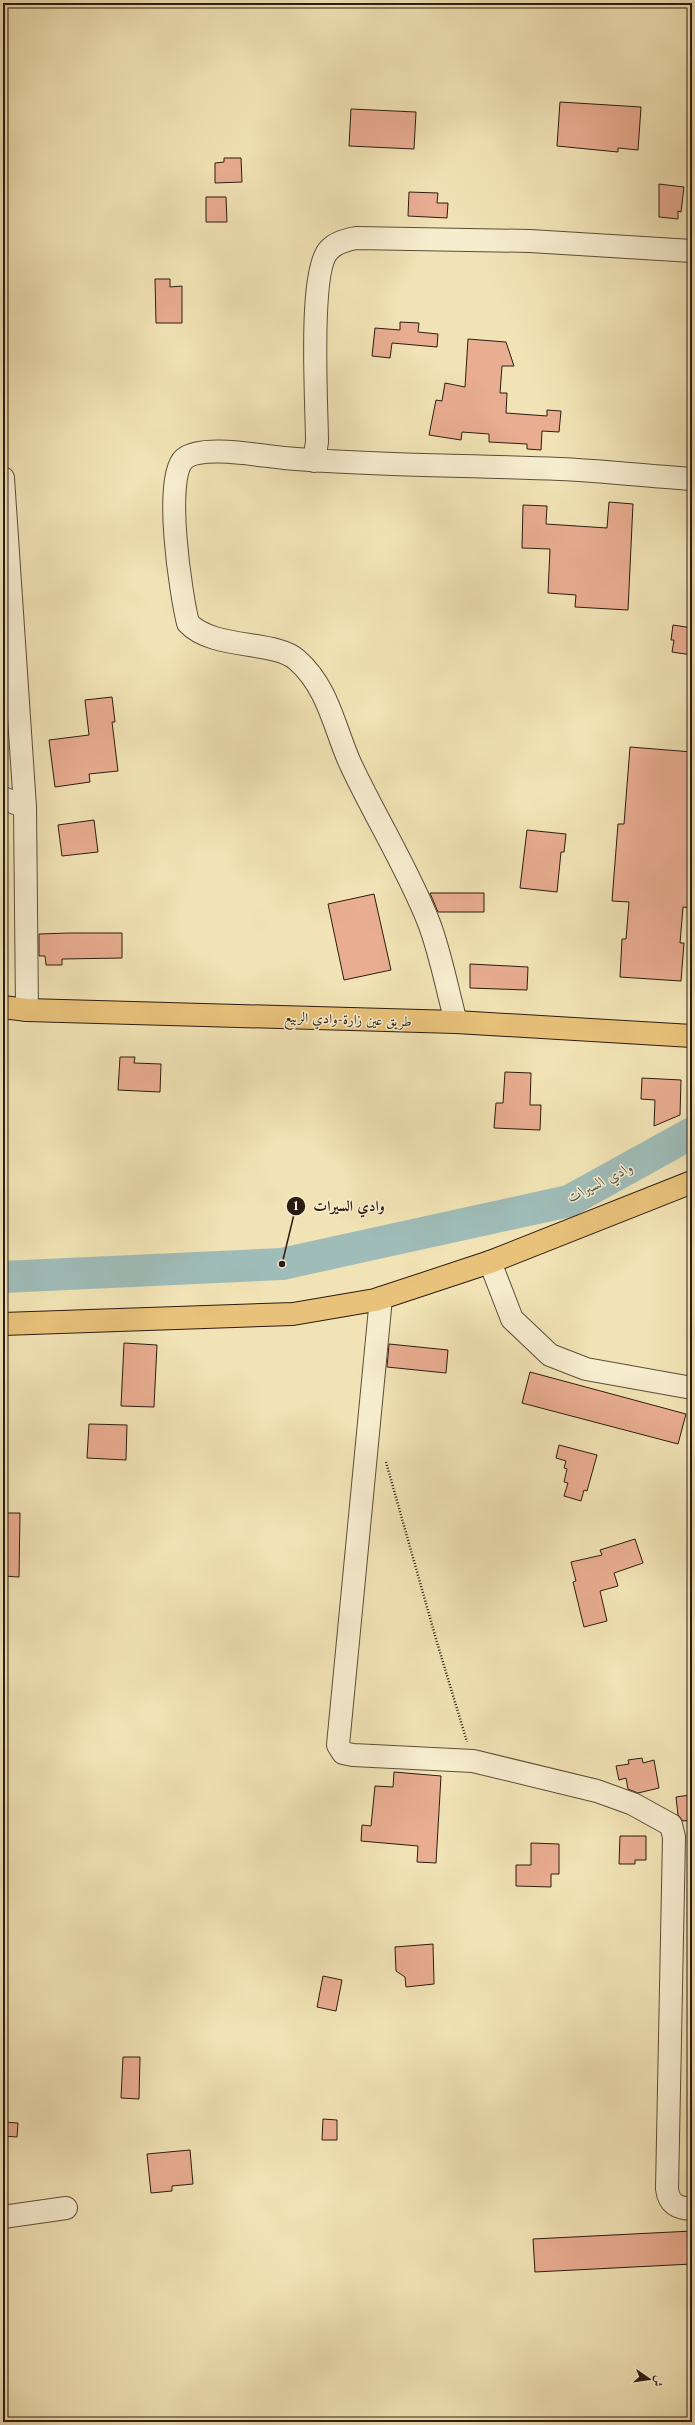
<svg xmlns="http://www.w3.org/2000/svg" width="695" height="2425" viewBox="0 0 695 2425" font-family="'Old Standard TT',Amiri,serif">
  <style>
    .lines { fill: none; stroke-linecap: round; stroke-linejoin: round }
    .river { stroke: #9fbcb8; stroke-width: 32 }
    .building { fill: #e9ad91; stroke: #2c1c10 }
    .minor-casing { stroke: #5d4e39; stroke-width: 24 }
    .major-casing { stroke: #2c1c10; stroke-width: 24 }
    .path { stroke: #2c1c10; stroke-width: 2.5; stroke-dasharray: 1 2; stroke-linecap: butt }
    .minor { stroke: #f6edcf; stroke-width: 22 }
    .major { stroke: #e8c27a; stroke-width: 22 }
    .labels { text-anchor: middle; stroke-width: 3; stroke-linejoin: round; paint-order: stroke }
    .street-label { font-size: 14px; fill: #2c1c10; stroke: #f6edcf }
    .water-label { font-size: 15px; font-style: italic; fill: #54544b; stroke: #f6edcf }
    .leader { fill: none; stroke: #2c1c10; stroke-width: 1.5 }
    .callout-dot { fill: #2c1c10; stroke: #f6edcf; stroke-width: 1.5 }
    .mark-label { font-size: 12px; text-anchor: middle; font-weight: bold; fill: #fff }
    .callout-label { font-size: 15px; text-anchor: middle; font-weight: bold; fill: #2c1c10; stroke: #f6edcf; stroke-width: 3; stroke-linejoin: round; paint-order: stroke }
  </style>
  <rect width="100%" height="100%" fill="#f1e3b5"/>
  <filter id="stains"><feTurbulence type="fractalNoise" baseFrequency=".005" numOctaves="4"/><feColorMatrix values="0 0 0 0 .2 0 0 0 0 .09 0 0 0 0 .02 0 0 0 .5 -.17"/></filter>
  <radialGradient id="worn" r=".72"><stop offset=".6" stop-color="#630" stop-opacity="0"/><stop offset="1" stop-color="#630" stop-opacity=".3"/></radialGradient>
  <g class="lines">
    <path class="river" d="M3,1277L282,1264L569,1201L692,1133"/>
  </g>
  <path class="building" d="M560,102L641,107L638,150L618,148V152L557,146Z
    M351,109L416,112L414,149L349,146Z
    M224,158H241L242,182L215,183V163L224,162Z
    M659,184L684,187L681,212L678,211V219L659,217Z
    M409,192L438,193L437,203H448L447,218L408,216Z
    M206,197H226L227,222H206Z
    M155,279H170V287L182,286V323H156Z
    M400,322L419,323L418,332L438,334L437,347L392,343L390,358L372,356L375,328L400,330Z
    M468,339L506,342L514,366H502L500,393H507L506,413L547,416V410L561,411L559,432L542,431L541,450L527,449V444L489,442V434L462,432L461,440L429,435L436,400L442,401L445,383L465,387Z
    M609,502L633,504L628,610L575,607L576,595L548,593L550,549L522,548L523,505L547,506L546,524L607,528Z
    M673,625L692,628V655L672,652L674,640H671Z
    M112,697L115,722H112L118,771L89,774L90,782L55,787L49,740L89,735L85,700Z
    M630,747L692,752V908L683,907L680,943H684L681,981L620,977L622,939H626L629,902L612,901L618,824H624Z
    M94,820L98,852L62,856L58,825Z
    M527,830L566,834L564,852H561L557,892L520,888Z
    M430,893H484V912H438Z
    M374,894L391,970L344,980L328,904Z
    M69,933H122V958L62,959V965H46L45,956H39V934Z
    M470,964L528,967L527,990L470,988Z
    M120,1057H135L134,1063L161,1064L160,1092L118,1090Z
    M505,1072L531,1073L530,1105H541L540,1130L494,1128L496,1103H503Z
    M642,1078L681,1080L680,1115L654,1126L655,1100L641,1099Z
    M124,1343L157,1345L154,1407L121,1406Z
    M389,1344L448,1350L446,1373L387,1367Z
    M530,1372L686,1414L678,1444L522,1403Z
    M89,1424L127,1425L126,1460L87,1458Z
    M559,1445L597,1455L587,1491L584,1490L581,1501L564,1496L568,1483L564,1482L567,1469L564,1468L566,1461L556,1458Z
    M3,1513H20L19,1577L3,1576Z
    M635,1539L643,1563L614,1573L618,1586L600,1591L607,1621L584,1627L573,1582L576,1581L571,1562L602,1555L600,1550Z
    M642,1758L643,1763L654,1760L659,1788L638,1793L628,1789L626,1778L619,1780L616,1766L629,1764L628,1760Z
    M394,1772L441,1776L436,1863L417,1862L418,1846L361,1841L362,1825L371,1826L375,1786L393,1787Z
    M690,1795L692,1820L683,1821L678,1815L676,1797Z
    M620,1836H646V1860H635V1864H619Z
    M531,1843L559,1844V1874H551V1887L516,1886V1865H531Z
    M433,1944L434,1984L406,1987L405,1977L396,1971L395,1947Z
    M323,1976L342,1980L336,2011L317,2007Z
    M123,2057H140L139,2099L121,2098Z
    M323,2119L337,2120V2140H322Z
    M3,2122L18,2123L17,2137L3,2136Z
    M190,2150L193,2184L172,2186V2191L151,2193L147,2154Z
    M692,2231V2264L535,2272L533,2239Z"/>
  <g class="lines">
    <defs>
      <path id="minor" d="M314,461L317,442C317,407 308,271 329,250C336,242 347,240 356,238L530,241L692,251
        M3,478L25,807L27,1010
        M3,798L25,807
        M456,1022C447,989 441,955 429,923C407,867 375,817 350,763C334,727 328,687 297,660C275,640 213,650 188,623C181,595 163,478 184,459C202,444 261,456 284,458C376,466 468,465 560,469C604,471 648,476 692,479
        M490,1262L512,1319L550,1355L586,1369L692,1388
        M381,1298L338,1745L343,1753L353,1755L473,1761L597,1791L633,1804L671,1825L674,1837L667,2189C669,2204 677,2208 692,2209
        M3,2217L66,2208"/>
      <path id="major" d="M3,1007L27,1010L456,1022L692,1036
        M3,1324L293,1314L375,1300L490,1262L692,1182"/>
    </defs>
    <use href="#minor" class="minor-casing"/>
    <use href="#major" class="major-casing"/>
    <path class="path" d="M386,1462L436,1639L467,1742"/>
    <use href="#minor" class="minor"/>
    <use href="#major" class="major"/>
  </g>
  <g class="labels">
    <g class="street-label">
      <text transform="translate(348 1019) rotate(2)" y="5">طريق عين زارة-وادي الربيع</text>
    </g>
    <g class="water-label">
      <text transform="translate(600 1182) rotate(-27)" y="5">وادي السيرات</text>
    </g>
  </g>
  <path class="leader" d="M282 1264L296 1206"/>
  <g class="callout-dot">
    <circle cx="282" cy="1264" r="4"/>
    <circle cx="296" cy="1206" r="10"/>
  </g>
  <g class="mark-label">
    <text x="296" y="1210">1</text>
  </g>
  <g class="callout-label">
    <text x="349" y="1211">وادي السيرات</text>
  </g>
  <rect width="695" height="2425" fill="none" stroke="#f1e3b5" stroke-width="16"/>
  <rect x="4" y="4" width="687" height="2417" fill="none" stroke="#2c1c10" stroke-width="2"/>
  <rect x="8" y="8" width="679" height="2409" fill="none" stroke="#2c1c10"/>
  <g transform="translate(649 2379) rotate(103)" stroke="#f6edcf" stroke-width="3" paint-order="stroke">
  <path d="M0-3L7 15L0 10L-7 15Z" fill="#2c1c10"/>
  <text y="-6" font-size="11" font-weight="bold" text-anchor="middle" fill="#2c1c10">ش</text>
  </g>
  <rect width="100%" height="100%" filter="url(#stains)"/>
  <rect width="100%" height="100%" fill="url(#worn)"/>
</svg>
